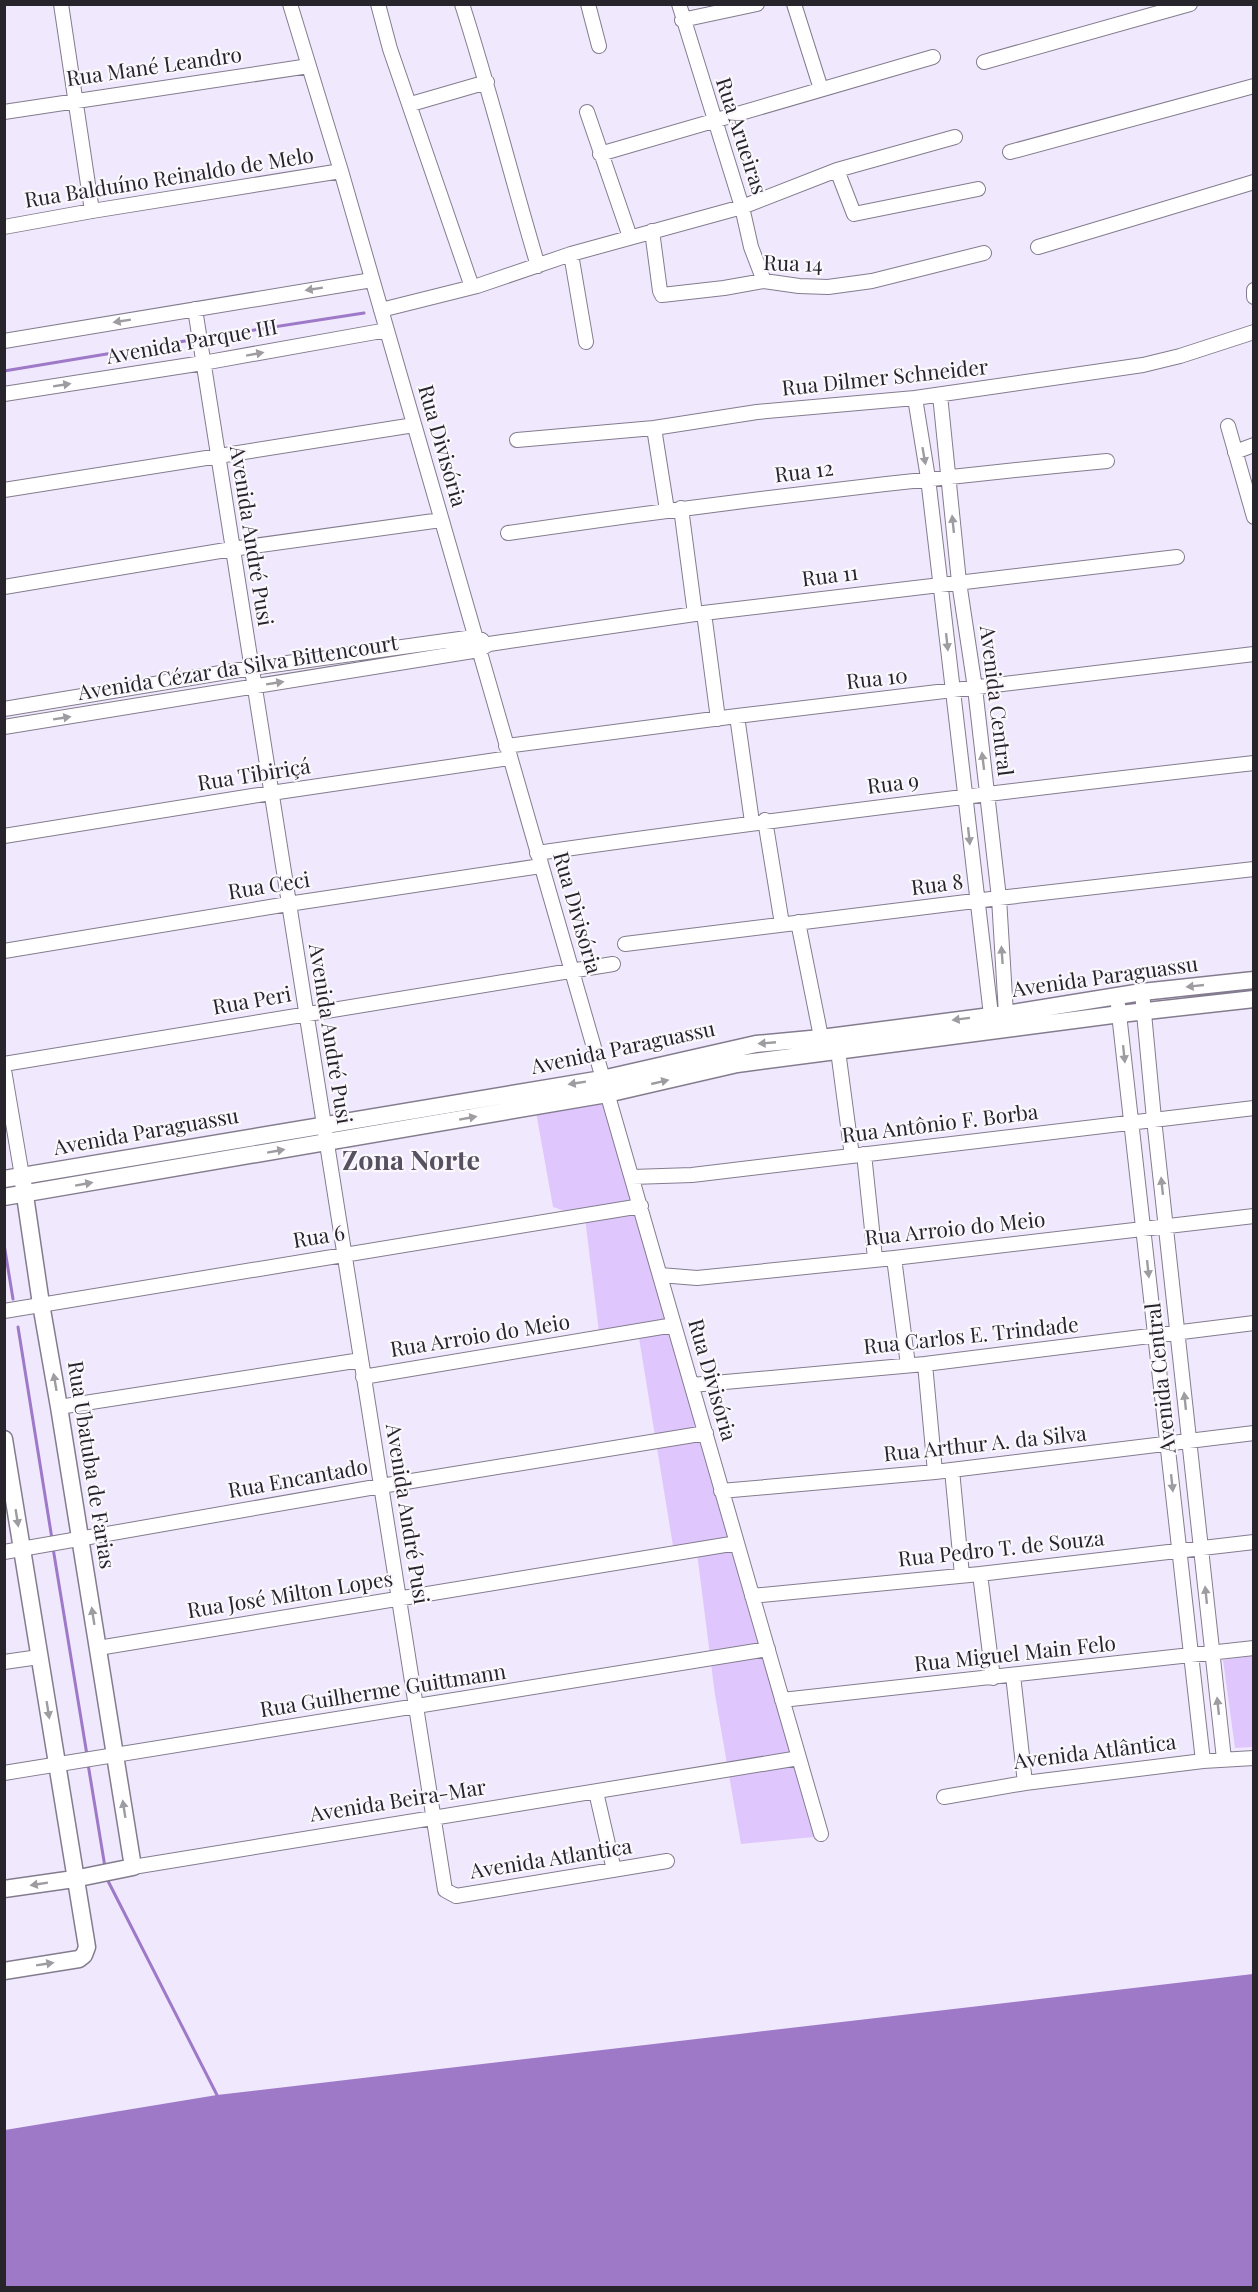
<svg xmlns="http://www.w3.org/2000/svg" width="1258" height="2292" viewBox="0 0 1258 2292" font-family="'Playfair Display',serif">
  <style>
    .green { fill: #dfc7fd }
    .water { fill: #9e79c8 }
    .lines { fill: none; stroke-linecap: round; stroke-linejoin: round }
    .stream { stroke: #9e79c8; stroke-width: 3 }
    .minor-casing { stroke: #847c8e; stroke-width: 16 }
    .major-casing { stroke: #847c8e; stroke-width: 19 }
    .minor { stroke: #fff; stroke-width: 14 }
    .major { stroke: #fff; stroke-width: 16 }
    .oneway { fill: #9e9ca0 }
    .labels { text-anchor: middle; stroke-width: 4.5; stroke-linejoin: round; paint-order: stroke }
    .street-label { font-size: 21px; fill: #28242c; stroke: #faf8fc }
    .district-label { font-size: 27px; font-weight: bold; fill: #575060; stroke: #faf8fc }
  </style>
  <rect width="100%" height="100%" fill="#f0e8fc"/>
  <path class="green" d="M603,1098L814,1837L741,1844L715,1695L696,1545L673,1546L639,1338L599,1332L585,1218L553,1207L536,1112Z
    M1253,1656V1747L1235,1748L1223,1660Z"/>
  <path class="water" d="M1253,1974V2287H5V2130L217,2095Z"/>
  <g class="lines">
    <path class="stream" d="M209,337L364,313
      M4,371L185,341
      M4,1244L13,1299
      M18,1327L52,1539
      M53,1548L87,1755
      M88,1764L105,1867
      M106,1877L217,2095"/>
    <defs>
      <path id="minor" d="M61,4L92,211
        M290,4L341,171L821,1834
        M378,4L390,49L472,287
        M462,4C490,91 512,179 538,266
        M588,4L599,46
        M679,4L742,207L751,247L764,281
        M794,4L821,89
        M682,20L757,4
        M984,62L1190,4
        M411,104L487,82
        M4,112L309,66
        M587,112L630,237
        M1010,152L1254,86
        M600,154L933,57
        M837,170L854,214L978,189
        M4,227L92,211L341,171
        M652,231L660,291L662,295L724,288L764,281L799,286L828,287L872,281L984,253
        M1038,247L1254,182
        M571,254L586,342
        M1254,290V297
        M195,309L445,1890L456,1896L667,1861
        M381,310L477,286L571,254L742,207L837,170L955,137
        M4,341L372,280
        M4,394L203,363L387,330
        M940,395L959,582L975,688L999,898L1006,1014
        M915,398L928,478L991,1015
        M1228,426L1254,517
        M654,428L667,510
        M517,440L654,428L757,412L915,398L1143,365L1180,356L1254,332
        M1235,452L1254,445
        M4,490L414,425
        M681,508L695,614
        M508,533C707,504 906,480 1107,461
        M4,587L232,549L441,520
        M704,613L718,719
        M4,709L251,668L474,637L482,640
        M737,716L752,822
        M4,727L479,650L489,644L695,614L1177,557
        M506,746L737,716L1254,654
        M765,820L782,924
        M4,836L271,793L510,758
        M537,853C776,819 1014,790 1254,763
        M798,922L823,1047
        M625,944L999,898L1254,869
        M4,951L288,904L541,866
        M1142,992L1154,1119L1224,1759
        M1117,996L1203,1761
        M837,1043L852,1156
        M4,1064L613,964
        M4,1070L22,1176
        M864,1154L875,1258
        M632,1177L692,1175L1254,1108
        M894,1258L908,1365
        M660,1275L697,1278L894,1258L1254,1216
        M4,1311L641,1206
        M925,1364L935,1472
        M363,1377L674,1325
        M692,1385L925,1364L1254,1323
        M59,1407L361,1360
        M952,1470L962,1575
        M721,1491L935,1472L1254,1433
        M4,1552L381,1486L706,1433
        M980,1574L993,1678
        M752,1596L980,1574L1254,1542
        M98,1648L737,1543
        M4,1662L39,1657
        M1013,1675L1025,1783
        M782,1700L1254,1648
        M4,1773L768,1649
        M596,1792L614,1870
        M944,1797L1025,1783L1203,1761L1254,1758
        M133,1867L799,1758"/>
      <path id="major" d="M4,1179L602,1079L756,1044L821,1038L1006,1014L1142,992L1254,980
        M4,1197L607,1094L737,1064L1120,1014L1254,999
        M4,1439L87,1947L84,1955L79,1959L4,1971
        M4,1889L74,1879L133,1867L59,1407L41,1304L23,1182"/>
    </defs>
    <use href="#minor" class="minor-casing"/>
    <use href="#major" class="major-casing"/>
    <use href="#minor" class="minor"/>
    <use href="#major" class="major"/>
  </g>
  <defs><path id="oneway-solid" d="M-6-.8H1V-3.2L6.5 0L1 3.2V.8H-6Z" transform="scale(1.5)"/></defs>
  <g class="oneway">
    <use href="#oneway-solid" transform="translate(314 289) rotate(171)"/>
    <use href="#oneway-solid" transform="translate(122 321) rotate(171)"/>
    <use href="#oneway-solid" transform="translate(255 354) rotate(-10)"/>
    <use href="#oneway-solid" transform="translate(62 385) rotate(-9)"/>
    <use href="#oneway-solid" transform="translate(924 456) rotate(80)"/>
    <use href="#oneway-solid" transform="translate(953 524) rotate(-96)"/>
    <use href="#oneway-solid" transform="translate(947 642) rotate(84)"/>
    <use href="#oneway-solid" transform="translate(275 683) rotate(-9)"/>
    <use href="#oneway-solid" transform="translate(62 718) rotate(-9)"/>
    <use href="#oneway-solid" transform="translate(983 761) rotate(-97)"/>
    <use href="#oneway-solid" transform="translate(969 836) rotate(84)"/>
    <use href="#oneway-solid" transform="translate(1002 955) rotate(-94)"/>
    <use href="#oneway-solid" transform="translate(1195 986) rotate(174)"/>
    <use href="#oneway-solid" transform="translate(961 1019) rotate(173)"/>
    <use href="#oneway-solid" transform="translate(767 1043) rotate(175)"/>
    <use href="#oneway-solid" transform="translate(1124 1054) rotate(84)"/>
    <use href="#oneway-solid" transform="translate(660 1082) rotate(-13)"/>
    <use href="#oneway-solid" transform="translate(577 1083) rotate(171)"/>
    <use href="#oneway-solid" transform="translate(468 1118) rotate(-10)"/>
    <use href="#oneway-solid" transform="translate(276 1151) rotate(-10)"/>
    <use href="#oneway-solid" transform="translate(84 1184) rotate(-10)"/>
    <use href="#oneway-solid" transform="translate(1162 1186) rotate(-96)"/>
    <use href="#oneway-solid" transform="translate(1148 1269) rotate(84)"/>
    <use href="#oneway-solid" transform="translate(55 1382) rotate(-100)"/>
    <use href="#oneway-solid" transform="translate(1185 1401) rotate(-96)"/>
    <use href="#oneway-solid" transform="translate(1172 1483) rotate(84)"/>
    <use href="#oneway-solid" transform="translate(17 1518) rotate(81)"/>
    <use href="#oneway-solid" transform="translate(1206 1595) rotate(-96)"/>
    <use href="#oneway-solid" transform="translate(93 1616) rotate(-99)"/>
    <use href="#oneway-solid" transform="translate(1218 1706) rotate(-96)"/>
    <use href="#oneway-solid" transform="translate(48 1710) rotate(81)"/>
    <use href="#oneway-solid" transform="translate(124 1809) rotate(-99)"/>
    <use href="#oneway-solid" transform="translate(39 1884) rotate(171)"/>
    <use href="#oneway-solid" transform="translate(45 1964) rotate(-9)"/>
  </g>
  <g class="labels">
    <g class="street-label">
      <text transform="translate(154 67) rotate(-8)" y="7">Rua Mané Leandro</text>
      <text transform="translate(741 136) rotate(72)" y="7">Rua Arueiras</text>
      <text transform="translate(169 178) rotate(-9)" y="7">Rua Balduíno Reinaldo de Melo</text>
      <text transform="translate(793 264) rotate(2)" y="7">Rua 14</text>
      <text transform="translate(192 342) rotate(-10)" y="7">Avenida Parque III</text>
      <text transform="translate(885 378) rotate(-6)" y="7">Rua Dilmer Schneider</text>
      <text transform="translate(442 446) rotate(74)" y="7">Rua Divisória</text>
      <text transform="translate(804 472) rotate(-7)" y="7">Rua 12</text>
      <text transform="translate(251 536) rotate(81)" y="7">Avenida André Pusi</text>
      <text transform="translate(830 576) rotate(-7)" y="7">Rua 11</text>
      <text transform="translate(238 668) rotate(-9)" y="7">Avenida Cézar da Silva Bittencourt</text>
      <text transform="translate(877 679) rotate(-6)" y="7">Rua 10</text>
      <text transform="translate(996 701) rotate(83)" y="7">Avenida Central</text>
      <text transform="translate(254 775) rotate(-9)" y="7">Rua Tibiriçá</text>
      <text transform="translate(893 784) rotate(-7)" y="7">Rua 9</text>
      <text transform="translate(937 885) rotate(-7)" y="7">Rua 8</text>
      <text transform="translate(269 886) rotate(-9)" y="7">Rua Ceci</text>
      <text transform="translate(577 913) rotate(74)" y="7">Rua Divisória</text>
      <text transform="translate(1105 977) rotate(-8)" y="7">Avenida Paraguassu</text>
      <text transform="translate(252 1001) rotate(-10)" y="7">Rua Peri</text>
      <text transform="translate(330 1034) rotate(81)" y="7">Avenida André Pusi</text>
      <text transform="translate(623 1048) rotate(-12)" y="7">Avenida Paraguassu</text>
      <text transform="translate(940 1124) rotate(-7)" y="7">Rua Antônio F. Borba</text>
      <text transform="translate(146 1132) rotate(-10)" y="7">Avenida Paraguassu</text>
      <text transform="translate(955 1229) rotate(-6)" y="7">Rua Arroio do Meio</text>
      <text transform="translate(319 1237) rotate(-9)" y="7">Rua 6</text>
      <text transform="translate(480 1336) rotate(-9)" y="7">Rua Arroio do Meio</text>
      <text transform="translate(971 1336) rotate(-6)" y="7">Rua Carlos E. Trindade</text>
      <text transform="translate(1161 1378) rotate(-96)" y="7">Avenida Central</text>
      <text transform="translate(712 1380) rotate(74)" y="7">Rua Divisória</text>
      <text transform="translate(985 1444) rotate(-6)" y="7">Rua Arthur A. da Silva</text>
      <text transform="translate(91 1465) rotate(81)" y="7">Rua Ubatuba de Farias</text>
      <text transform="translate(298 1479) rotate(-10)" y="7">Rua Encantado</text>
      <text transform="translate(407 1514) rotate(81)" y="7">Avenida André Pusi</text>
      <text transform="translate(1001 1549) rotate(-6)" y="7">Rua Pedro T. de Souza</text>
      <text transform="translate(290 1595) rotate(-9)" y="7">Rua José Milton Lopes</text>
      <text transform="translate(1015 1654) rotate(-6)" y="7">Rua Miguel Main Felo</text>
      <text transform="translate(383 1691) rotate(-9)" y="7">Rua Guilherme Guittmann</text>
      <text transform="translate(1095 1752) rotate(-7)" y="7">Avenida Atlântica</text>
      <text transform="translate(398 1801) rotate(-9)" y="7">Avenida Beira-Mar</text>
      <text transform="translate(551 1859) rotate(-9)" y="7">Avenida Atlantica</text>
    </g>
    <g class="district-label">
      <text x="411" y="1170">Zona Norte</text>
    </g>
  </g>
  <rect width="1258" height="2292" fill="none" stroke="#28242c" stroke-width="12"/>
</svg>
